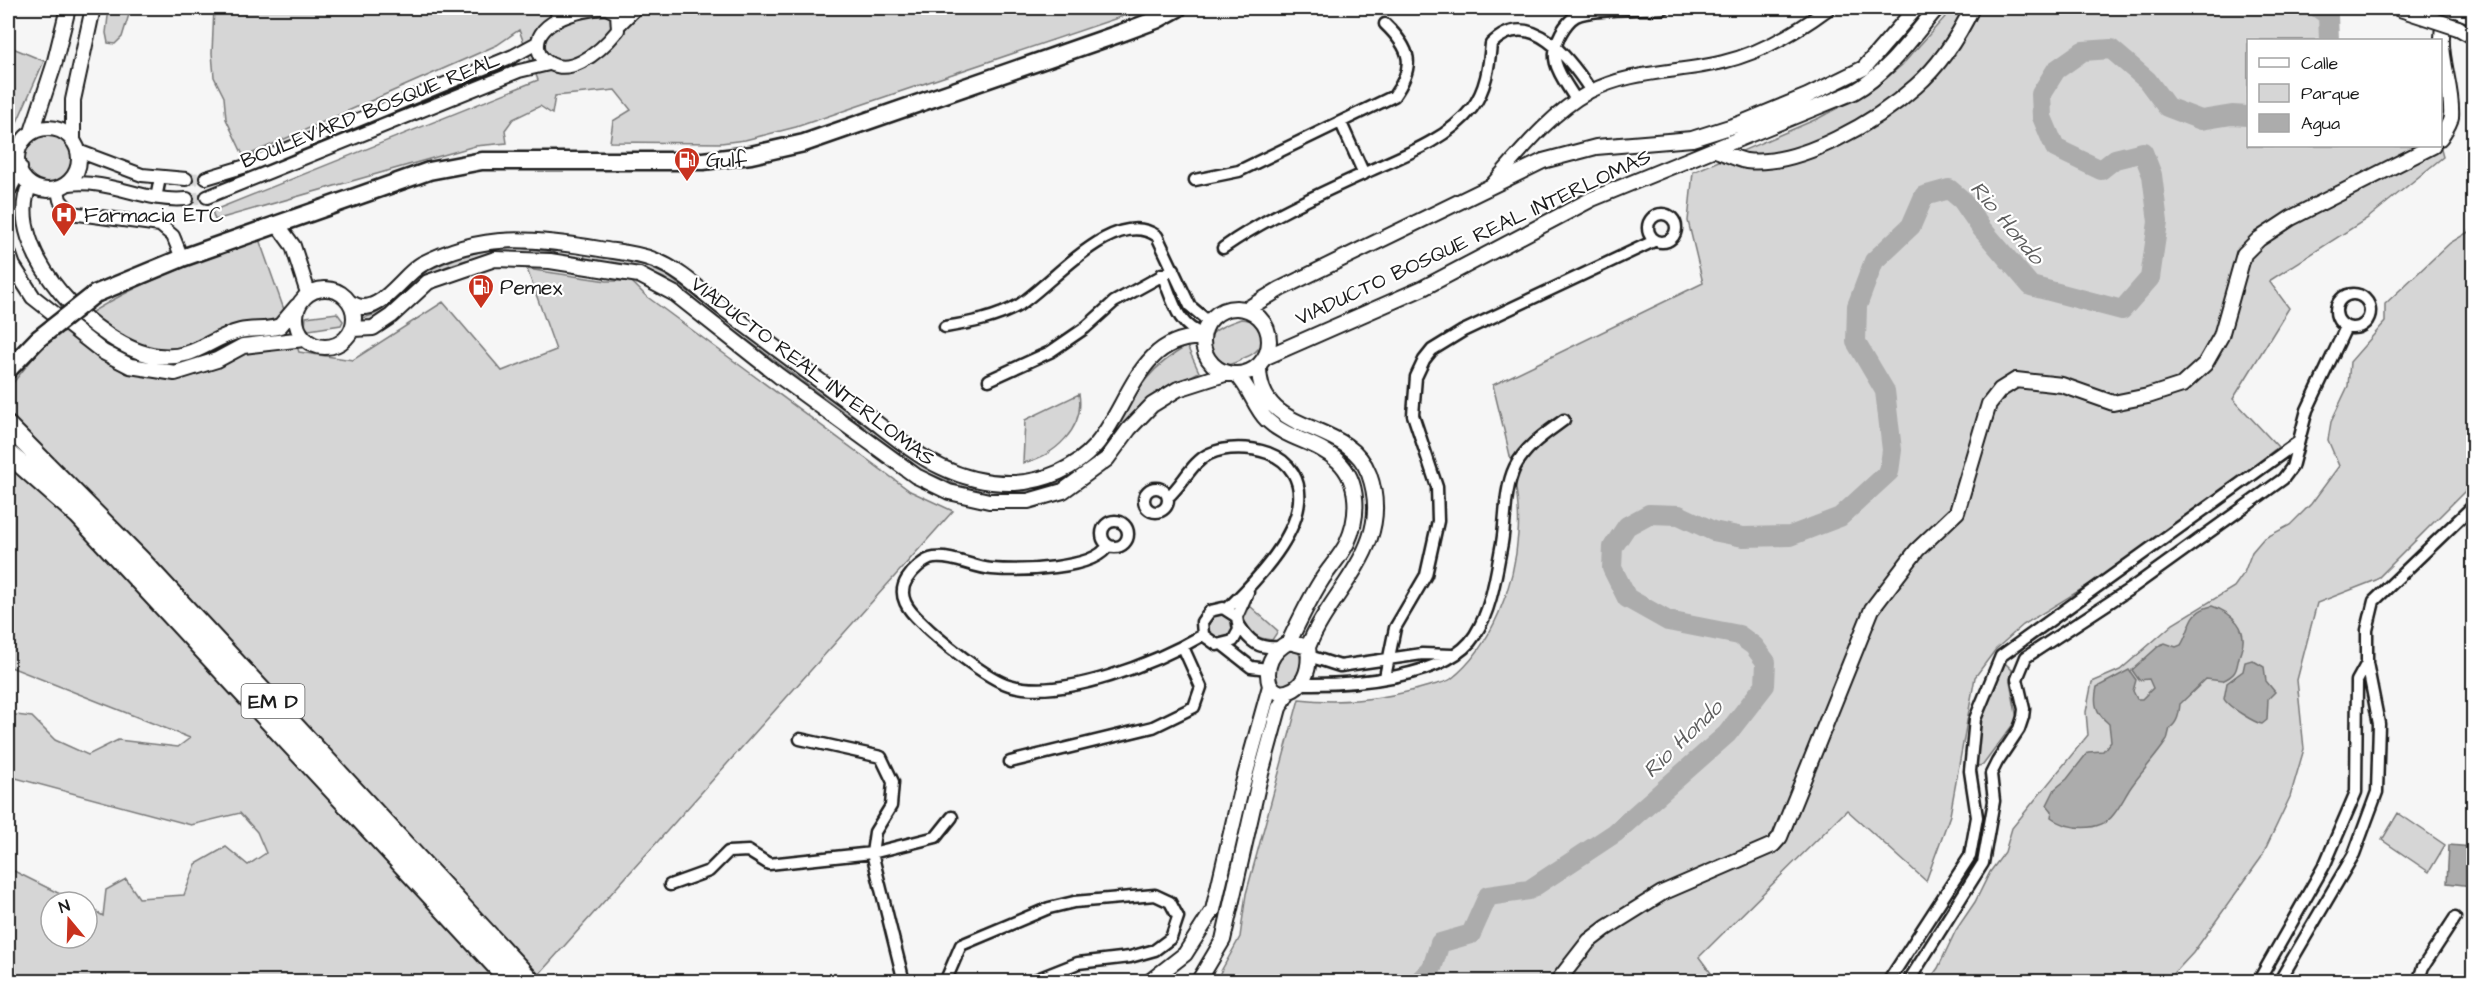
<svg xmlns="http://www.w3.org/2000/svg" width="2481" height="989" viewBox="0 0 2481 989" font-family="'Architects Daughter',sans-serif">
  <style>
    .green { fill: #d6d6d6; stroke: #797979; stroke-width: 1.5 }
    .water { fill: #acacac; stroke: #727272; stroke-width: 1.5 }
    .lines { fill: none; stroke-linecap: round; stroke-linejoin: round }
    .river { stroke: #acacac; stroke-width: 20 }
    .tertiary-tunnel { stroke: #d5d5d5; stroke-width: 12; stroke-dasharray: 12 6; stroke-linecap: butt }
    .minor-casing { stroke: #1c1c1c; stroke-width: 15 }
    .tertiary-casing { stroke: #1c1c1c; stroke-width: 16 }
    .secondary-casing { stroke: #1c1c1c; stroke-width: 18 }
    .primary-casing { stroke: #1c1c1c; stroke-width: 21 }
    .motorway-casing { stroke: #1c1c1c; stroke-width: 22 }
    .minor { stroke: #fff; stroke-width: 10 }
    .tertiary { stroke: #fff; stroke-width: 12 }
    .secondary { stroke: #fff; stroke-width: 14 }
    .primary { stroke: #fff; stroke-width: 16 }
    .motorway { stroke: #fff; stroke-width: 18 }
    .secondary-bridge-casing { stroke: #1c1c1c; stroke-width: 18; stroke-linecap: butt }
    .primary-bridge-casing { stroke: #1c1c1c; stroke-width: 21; stroke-linecap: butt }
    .secondary-bridge { stroke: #fff; stroke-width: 14 }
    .primary-bridge { stroke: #fff; stroke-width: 16 }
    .labels { text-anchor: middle; stroke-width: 4.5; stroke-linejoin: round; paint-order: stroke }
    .shield { fill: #fff; stroke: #606060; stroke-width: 1.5 }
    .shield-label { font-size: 20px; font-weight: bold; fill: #1c1c1c }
    .street-label { font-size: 21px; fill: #1c1c1c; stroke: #fff }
    .poi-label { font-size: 21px; fill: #1c1c1c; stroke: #fff; text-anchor: start }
    .water-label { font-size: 22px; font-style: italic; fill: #5d5d5d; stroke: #fff }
  </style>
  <rect width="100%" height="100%" fill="#f6f6f6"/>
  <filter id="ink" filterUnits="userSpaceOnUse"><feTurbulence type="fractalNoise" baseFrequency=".0167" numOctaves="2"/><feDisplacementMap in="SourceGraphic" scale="12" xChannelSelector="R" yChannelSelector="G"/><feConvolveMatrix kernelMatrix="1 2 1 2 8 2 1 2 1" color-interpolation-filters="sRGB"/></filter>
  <g filter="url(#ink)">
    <path class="green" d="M109,8H131L122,37L115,44L108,43L106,33Z
      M214,8H1147L796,127L745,140L721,143L610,142L613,121L631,110L615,90L555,96L552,114L540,106L513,119L505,130L507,143L475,146L215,220L212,211L538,80L519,30L497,45L244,157L226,119L224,97L214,77L212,53Z
      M1953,8H2308L2323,18V40H2248V146H2440L2443,157L2368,218L2269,281L2289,308L2233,399L2278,447L2139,554L2023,625L1996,649L1975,677L1950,815L1926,881L1847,810L1699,957L1717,981L1215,982L1240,937L1246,894L1299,699C1343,704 1386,699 1429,686C1436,684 1445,683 1451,679C1492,647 1515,584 1518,534C1522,488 1503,430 1493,385L1703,283L1688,221L1693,172L1819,118L1876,87L1902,65Z
      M8,46L44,61L14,129L8,127Z
      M23 159a25 25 0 1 1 50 0a25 25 0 1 1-50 0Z
      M2473,229V483L2376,580L2317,603L2297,680L2304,749L2290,797L2261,858L2193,953L2167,981L1928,982L1938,968L1956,930L1975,902L1990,872L2005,852L2012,828L2088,735L2086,712L2092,682L2120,670L2173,624L2234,587L2244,573L2252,552L2263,539L2290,525L2311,504L2339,466L2328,440L2331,422L2348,386L2350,362L2385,322V304L2450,243Z
      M259,239L299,352L353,360L443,302L502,371L556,350L527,269L607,281H631L646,296L910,491L953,511L533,981H8V868L76,902H51V938H87V906L103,916L106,890L126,879L139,898L184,895L196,864L226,847L248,865L266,853L257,832L240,813L191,825L8,776V714L32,717L55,740L88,755L118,740L178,747L190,738L8,666V389C19,376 30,360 43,348C107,292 182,268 259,239Z
      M510,247L555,252L553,254C507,251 454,254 415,284C397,299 386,320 360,323V318C388,316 401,286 424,273C449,259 481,250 510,247Z
      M585,254L644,265L666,275L909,456C959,490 1028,510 1080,469C1087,464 1096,458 1101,451C1135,405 1132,378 1187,346L1199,372L1150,398L1103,456L1062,486L1030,495H992L974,492L923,471L664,278L643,269L584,260Z
      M337,313L343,321L341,325L309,330L305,327L306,317Z
      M1241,319C1256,319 1264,330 1262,344C1257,352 1252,355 1244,358C1239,361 1232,365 1226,365C1211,364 1203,345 1212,334C1219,326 1232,322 1241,319Z
      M1079,394C1085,428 1055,456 1023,463L1025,420Z
      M1250,606L1278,631L1272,640C1257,639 1249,633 1244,619Z
      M1207 627a13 13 0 1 1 26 0a13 13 0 1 1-26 0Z
      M1290,647H1295C1306,661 1300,672 1292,685L1281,686C1270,672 1277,657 1290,647Z
      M2005,663L2012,670L2010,681L2017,719L1983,765L1978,766C1968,749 1992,678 2005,663Z
      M2398,813L2445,845L2429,872L2382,840Z"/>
    <path class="water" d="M2212,606C2233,613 2249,629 2241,651C2235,666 2241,673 2222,681L2206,679L2180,704C2179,714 2178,722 2170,728L2167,740C2156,757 2142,771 2131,787C2125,796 2121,805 2114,814C2100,833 2067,830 2051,817L2052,811L2047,805L2055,789L2067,779L2088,752L2103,751L2111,741L2109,724C2096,713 2093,704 2097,687L2129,670L2136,680L2133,691L2137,699H2142L2153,688L2149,679L2139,680L2132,670L2160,645L2165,643L2176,647L2181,645C2192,627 2188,611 2212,606Z
      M2252,660L2264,667L2266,681L2275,692L2268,699L2267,720L2262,724C2255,723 2227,706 2224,699L2227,683L2243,671L2245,662Z
      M2449,845L2473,847L2472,886L2447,883Z"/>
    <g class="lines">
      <path class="river" d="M2318,8L2328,15L2329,40
        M1418,982L1432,968L1440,943L1471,934L1488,896L1529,890L1615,833L1727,734L1765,685L1766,662L1754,646L1739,635L1668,621L1627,598L1612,568L1613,547L1627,526L1649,514L1679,515L1713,531L1743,537L1790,536L1840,517L1889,472L1892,450L1885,391L1856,342L1857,306L1874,261L1911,226L1924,196L1949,189L1962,200L1982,229L2031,286L2122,310L2150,278L2158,222L2152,175L2143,152L2115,159L2101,170L2055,148L2042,117L2041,94L2056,70L2083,51L2111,49L2147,80L2167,107L2201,120L2232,115L2248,116"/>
      <path class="tertiary-tunnel" d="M186,179L206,178
        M187,199L207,197"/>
      <defs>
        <path id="minor" d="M556,21L557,8
          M1576,100C1561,75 1546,61 1561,33C1565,26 1569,20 1576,16C1592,8 1643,10 1664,8
          M1341,123L1364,174
          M1195,180L1239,171L1394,96C1416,65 1411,49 1385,24
          M156,198L160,178
          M1648 228a14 14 0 1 1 28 0a14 14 0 1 1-28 0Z
          M1223,248C1265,218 1320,194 1367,172C1402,156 1447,140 1472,108C1486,90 1489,66 1491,44C1530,5 1570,59 1591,91
          M1162,274C1172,297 1177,328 1204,334
          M2336 311a17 17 0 1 1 34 0a17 17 0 1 1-34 0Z
          M945,327C970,323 997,318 1019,305C1053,283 1115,206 1157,236L1190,306L1209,322
          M989,380L1050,352L1085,328L1114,302L1174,269
          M1144 500a12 12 0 1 1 24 0a12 12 0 1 1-24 0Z
          M1168,497C1183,484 1192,462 1209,454C1226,446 1251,447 1268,453C1279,457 1287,463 1293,473C1319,517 1257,580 1227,609
          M1102 534a13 13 0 1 1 26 0a13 13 0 1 1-26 0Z
          M1108,545C1096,570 1017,571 992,569C972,567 954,556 934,558C924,559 912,571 907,579C896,596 909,611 921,622C938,639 987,679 1009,685C1063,701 1157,662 1203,635
          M1237,617L1223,608L1210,611L1202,622L1203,635L1217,645L1233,641L1239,630L1237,617L1248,592
          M1239,625C1250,642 1258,649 1279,647
          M1223,645L1251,667L1268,669
          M1309,656L1340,666L1422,654L1452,655
          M1385,677L1395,628L1426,575L1438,521L1437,487L1413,415L1416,377L1424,360L1432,350L1463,331L1654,241
          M1301,684C1348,685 1448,679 1475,635C1492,608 1496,574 1502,543C1506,519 1504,490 1515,467C1526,446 1545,434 1564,420
          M800,739L881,757L893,782L891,806L875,832L872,853L904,982
          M1010,762L1153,727L1194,707L1201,687L1183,647
          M670,885L709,871L728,852L748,851L769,864L872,853L936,837L952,817
          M945,982L961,945L1049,908L1074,902L1155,895L1170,902L1178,917L1171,938L1155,950L1130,957L1078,963L1030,982
          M1888,982L1970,856L1977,817L1970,771L1975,719L2001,656L2298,442
          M1908,982L1983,863L1994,801L1991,774L1997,762L2019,729L2023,717L2024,709L2017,679L2026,657L2133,587L2283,479L2292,467L2307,410L2346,327
          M2258,982L2325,864L2356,792L2357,681L2367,663
          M2279,982L2354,854L2377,792L2379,724L2367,663V630L2374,601L2474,505
          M2418,982L2423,967L2455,918"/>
        <path id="tertiary" d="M605,8C582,9 526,22 540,55C564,85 601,51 618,30L617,13L606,8
          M619,25L636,8
          M78,151L142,175L186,179
          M206,178L246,166L513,56L537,43
          M1493,183C1521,151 1551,113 1589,92C1631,70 1679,73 1723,62C1761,53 1798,31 1829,8
          M69,184C112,179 143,203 187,199
          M58,190L60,200L71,213L160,225L173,236L182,258
          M207,197L519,71L549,64"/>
        <path id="secondary" d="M2451,8L2474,17
          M2458,28L2474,37
          M17 159a31 31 0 1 1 62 0a31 31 0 1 1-62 0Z
          M32,132L54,65L68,8
          M2440,138C2444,132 2450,124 2451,117C2454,81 2429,41 2451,8
          M73,141V100L93,8
          M1716,150C1725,153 1736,159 1746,161C1800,167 1877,121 1916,86C1940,65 1959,35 1972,8
          M30,184C0,250 99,350 158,356C195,360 209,338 240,331C253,328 267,331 280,326L297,306
          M8,191L20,168
          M277,224L293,246L308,293
          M8,252L13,266L33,297L103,352L130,366L175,373L217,360L243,346L304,339
          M296 318a29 29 0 1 1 58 0a29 29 0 1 1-58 0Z
          M353,304C378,319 402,275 422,264C482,232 535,238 600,249C618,252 637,253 654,260C681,270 702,292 724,309C771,345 819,380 866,415C890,433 914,454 941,467C964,478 989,484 1015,483C1045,481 1075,469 1095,446C1128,409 1139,334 1203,338
          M1203 341a33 33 0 1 1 66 0a33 33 0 1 1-66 0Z
          M1247,309L1280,289L1543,161L1596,147L1692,139L1739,124L1807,96L1864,68L1916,8
          M353,329L373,328L391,316L428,282L495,259L550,261L639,275L675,294L779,376L916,476L949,492L989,501H1028L1063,491L1107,459L1129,429L1152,405L1178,389L1228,373
          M1266,357L1423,288L1592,199L1854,92C1889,72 1911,38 1937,8
          M1259,366C1258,438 1348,417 1369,474C1395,546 1332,587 1308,647
          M1236,374C1250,387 1254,407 1267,420C1288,440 1317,441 1338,461C1360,482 1359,517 1347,543C1341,556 1329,568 1321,581C1309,600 1299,621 1289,642
          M1289,642L1308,647C1311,670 1304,692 1279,693L1270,686C1264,667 1272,651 1289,642Z
          M1149,982L1185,954L1213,910L1240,794L1270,686
          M1198,982L1223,940L1259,781L1279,708L1288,692
          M1557,982L1589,941L1606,928L1662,893L1773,845L1780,837L1872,609L1917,550L1957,512L1989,404L2000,390L2016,380L2062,385L2113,403L2148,396L2182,385L2205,364L2221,336L2244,254L2259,239L2291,218L2433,146"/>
        <path id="primary" d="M95,294L182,258L429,171L482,161H703L751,155L804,143L1121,33L1156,20L1178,8
          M8,370L38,339"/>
        <path id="motorway" d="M8,426L141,560L532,982
          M8,453L78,515L511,982"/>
      </defs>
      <use href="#minor" class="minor-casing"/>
      <use href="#tertiary" class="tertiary-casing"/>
      <use href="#secondary" class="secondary-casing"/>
      <use href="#primary" class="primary-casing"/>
      <use href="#motorway" class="motorway-casing"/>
      <use href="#minor" class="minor"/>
      <use href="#tertiary" class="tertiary"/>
      <use href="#secondary" class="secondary"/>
      <use href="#primary" class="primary"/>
      <use href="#motorway" class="motorway"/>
      <defs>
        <path id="secondary-bridge" d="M2397,8L2458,28"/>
        <path id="primary-bridge" d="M38,339L95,294"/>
      </defs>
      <use href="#secondary-bridge" class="secondary-bridge-casing"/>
      <use href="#primary-bridge" class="primary-bridge-casing"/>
      <use href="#secondary-bridge" class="secondary-bridge"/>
      <use href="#primary-bridge" class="primary-bridge"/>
    </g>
  </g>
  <defs>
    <symbol id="fuel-pin" viewBox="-11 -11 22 30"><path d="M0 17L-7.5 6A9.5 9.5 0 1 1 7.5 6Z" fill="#c8321e" stroke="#fff"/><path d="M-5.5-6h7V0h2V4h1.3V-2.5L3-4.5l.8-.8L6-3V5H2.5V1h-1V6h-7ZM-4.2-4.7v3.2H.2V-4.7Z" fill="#fff"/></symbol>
    <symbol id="hospital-pin" viewBox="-11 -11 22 30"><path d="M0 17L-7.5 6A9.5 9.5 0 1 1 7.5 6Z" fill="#c8321e" stroke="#fff"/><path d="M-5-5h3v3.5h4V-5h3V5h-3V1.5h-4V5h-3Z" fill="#fff"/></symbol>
  </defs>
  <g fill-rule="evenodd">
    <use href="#fuel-pin" x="672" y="145" width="30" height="40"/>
    <use href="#hospital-pin" x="49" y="200" width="30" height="40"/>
    <use href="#fuel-pin" x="466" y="272" width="30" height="40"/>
  </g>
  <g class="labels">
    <rect class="shield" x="241.5" y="684" width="63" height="34" rx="4.5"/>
    <g class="shield-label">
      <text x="273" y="708">EM D</text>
    </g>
    <g class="street-label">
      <text transform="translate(370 110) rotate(-22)" y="7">BOULEVARD BOSQUE REAL</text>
      <text transform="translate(1473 237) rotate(-25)" y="7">VIADUCTO BOSQUE REAL INTERLOMAS</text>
      <text transform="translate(813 371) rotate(37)" y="7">VIADUCTO REAL INTERLOMAS</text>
    </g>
    <g class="poi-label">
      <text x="706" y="167">Gulf</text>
      <text x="84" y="222">Farmacia ETC</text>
      <text x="500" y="294">Pemex</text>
    </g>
    <g class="water-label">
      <text transform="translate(2008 222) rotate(50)" y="8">Rio Hondo</text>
      <text transform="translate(1682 738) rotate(-44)" y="8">Rio Hondo</text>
    </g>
  </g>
  <rect width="2481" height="989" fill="none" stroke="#fff" stroke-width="30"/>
  <rect x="15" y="15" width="2451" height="959" fill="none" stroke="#1c1c1c" stroke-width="2" filter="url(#ink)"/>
  <rect x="2247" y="39" width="195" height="108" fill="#ffffff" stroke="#a4a4a4" stroke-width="1.5"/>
  <rect x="2259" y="58" width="30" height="9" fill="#ffffff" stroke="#a4a4a4" stroke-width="1.5"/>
  <text x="2301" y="69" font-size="18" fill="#1c1c1c">Calle</text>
  <rect x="2259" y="84" width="30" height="18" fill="#d6d6d6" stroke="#a4a4a4" stroke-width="1.5"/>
  <text x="2301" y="99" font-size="18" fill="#1c1c1c">Parque</text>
  <rect x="2259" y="114" width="30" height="18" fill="#acacac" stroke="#a4a4a4" stroke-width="1.5"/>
  <text x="2301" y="129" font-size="18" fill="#1c1c1c">Agua</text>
  <g transform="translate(69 920) rotate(341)"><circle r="28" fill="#ffffff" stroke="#a4a4a4" stroke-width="1.5"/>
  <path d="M0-4.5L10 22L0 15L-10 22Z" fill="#c8321e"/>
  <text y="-9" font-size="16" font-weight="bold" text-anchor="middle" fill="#1c1c1c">N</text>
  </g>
</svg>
